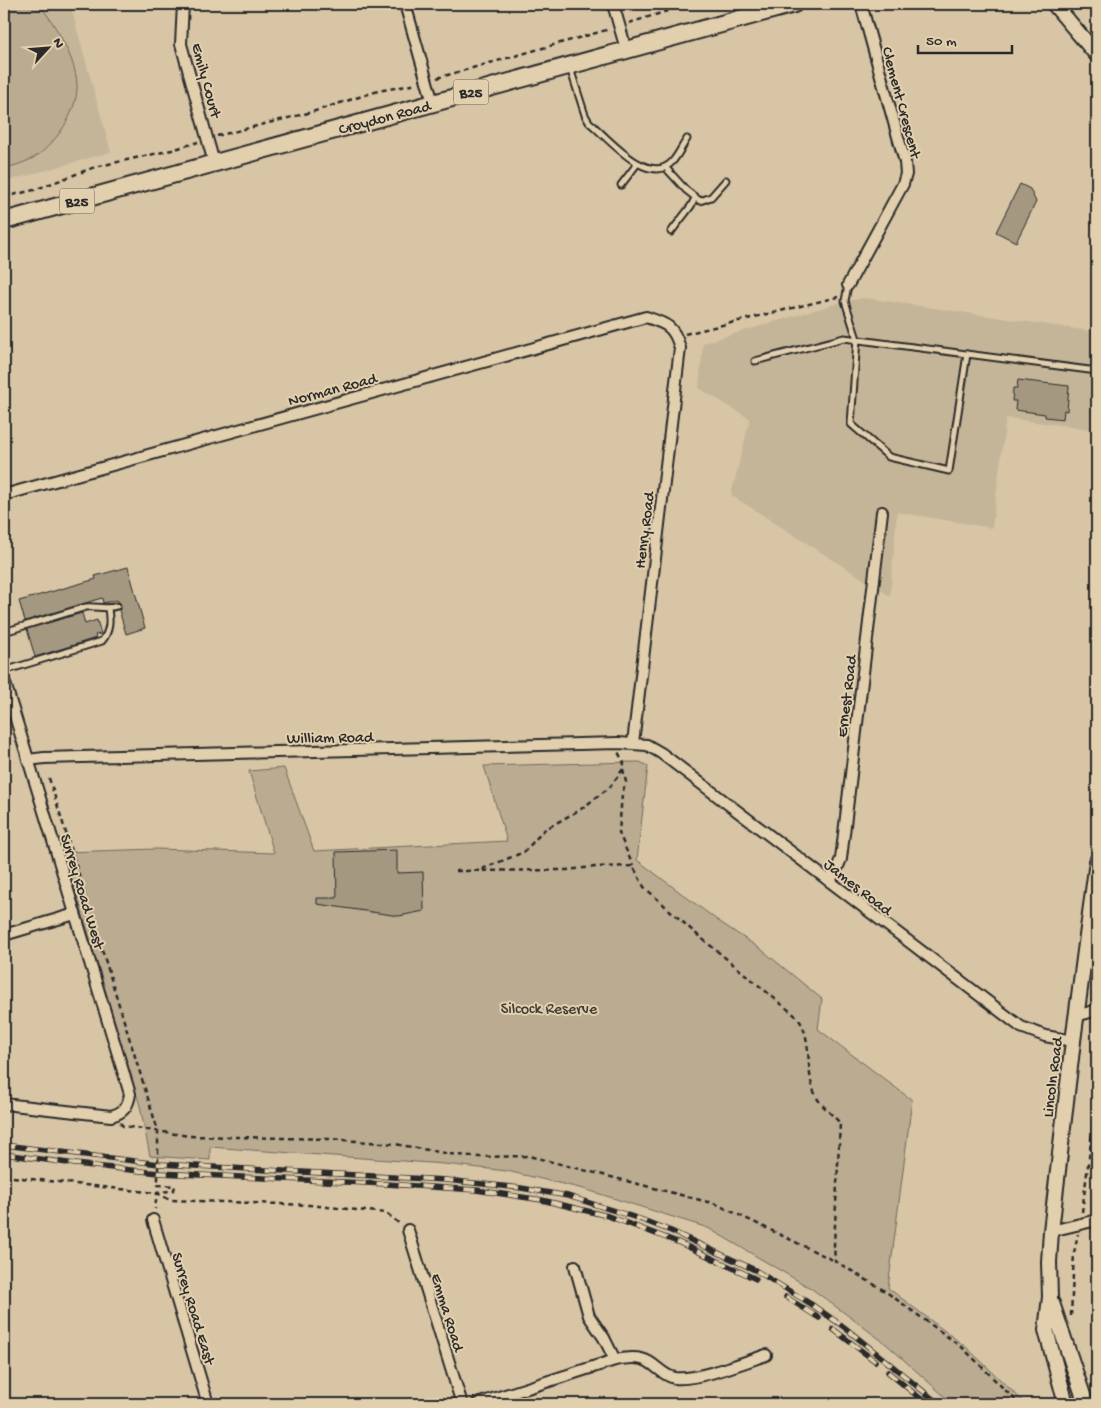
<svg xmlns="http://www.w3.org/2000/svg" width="1101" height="1408" viewBox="0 0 1101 1408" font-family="'Gochi Hand',sans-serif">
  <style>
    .built { fill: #c5b598 }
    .green { fill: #baab91; stroke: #726b5e }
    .building { fill: #a49881; stroke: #2b2b2b }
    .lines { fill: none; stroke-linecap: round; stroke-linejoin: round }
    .service-casing { stroke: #2b2b2b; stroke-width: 9 }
    .minor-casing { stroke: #2b2b2b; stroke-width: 14 }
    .secondary-casing { stroke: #2b2b2b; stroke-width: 18 }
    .primary-casing { stroke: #2b2b2b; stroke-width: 20 }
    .path { stroke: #2b2b2b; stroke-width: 2.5; stroke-dasharray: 5 4; stroke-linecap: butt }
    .service { stroke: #e2cfad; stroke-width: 5 }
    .minor { stroke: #e2cfad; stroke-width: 10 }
    .secondary { stroke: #e2cfad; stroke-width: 14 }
    .primary { stroke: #e2cfad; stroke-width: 16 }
    .rail-casing { stroke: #2b2b2b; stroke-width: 5.5 }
    .rail { stroke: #e2cfad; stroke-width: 4; stroke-dasharray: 11; stroke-linecap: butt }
    .labels { text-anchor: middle; stroke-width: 4; stroke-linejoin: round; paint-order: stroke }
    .shield { fill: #e2cfad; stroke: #625c52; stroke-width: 1 }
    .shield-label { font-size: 15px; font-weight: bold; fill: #2b2b2b }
    .street-label { font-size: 16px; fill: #2b2b2b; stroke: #e2cfad }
    .park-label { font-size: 16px; fill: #403e3a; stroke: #e2cfad }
  </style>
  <rect width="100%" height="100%" fill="#d7c5a5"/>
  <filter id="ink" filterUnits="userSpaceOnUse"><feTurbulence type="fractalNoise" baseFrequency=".02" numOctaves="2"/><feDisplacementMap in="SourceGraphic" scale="10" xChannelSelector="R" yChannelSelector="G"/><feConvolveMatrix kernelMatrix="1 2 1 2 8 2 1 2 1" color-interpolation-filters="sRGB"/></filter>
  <g filter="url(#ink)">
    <path class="built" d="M4,4H70L111,152L4,182Z
      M865,298L1097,332V430L1006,418L992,528L897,512L890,596L731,495L750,419L699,388L703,343L845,301Z"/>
    <path class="green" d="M4,4H39C55,24 79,63 77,90C76,105 67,124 58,135C50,145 41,155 29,160C21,164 12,166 4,169Z
      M631,762H640L648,766L637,860L717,920L762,950L822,999L818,1029L912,1100L888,1288L966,1347L1026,1404H953L885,1343L812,1289L708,1228L584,1189L507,1171L444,1164L210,1147V1160L150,1156L140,1106L64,852L157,849L274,853L249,771L284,768L314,851L507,841L484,766Z"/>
    <path class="building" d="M1020,184L1030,189L1036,202L1016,242L996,232Z
      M1018,380L1069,386L1067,411L1064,410L1063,419L1045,417V414L1015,410L1016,401H1012L1013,388H1017Z
      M128,567L145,628L126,634L119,610L121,607L120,603L117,600L103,603L102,598L25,621L19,601L96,579L95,576Z
      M82,613L85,624L97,620L101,634L95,635L96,638L35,657L27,629Z
      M397,850V873L423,872L424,911L399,916L317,904V898H337L336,852Z"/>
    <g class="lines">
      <defs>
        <path id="service" d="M570,68L585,115L589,122C607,137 648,187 672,162C678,156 682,146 687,139
          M665,167L686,190L700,201L711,197L726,180
          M621,185L637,164
          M671,232L691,206L695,198
          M848,285L845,301L857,339L851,424L889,457L949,471L967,354
          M755,361L844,338L1097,371
          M4,632L86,607C98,606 106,610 117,606
          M4,671L102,641C110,631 110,621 108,609"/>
        <path id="minor" d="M183,4L181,44L214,163
          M405,4L433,103
          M613,4L626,49
          M848,285L903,184L906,174L905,162L861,4
          M4,495L646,317C667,324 674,326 680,348L633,743
          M4,680L130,1094C128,1107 123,1113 111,1116L4,1104
          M28,760L44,758L618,743L647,745L661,753L1021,1027L1045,1036L1073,1041
          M829,881L835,873L841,859L882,512
          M4,935L75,914
          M1076,1016L1097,1010
          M153,1220L208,1404
          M408,1230L462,1404
          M1051,1231L1097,1220
          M575,1266L589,1316L604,1338L615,1360
          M477,1404L615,1360C626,1358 639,1356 649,1362C659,1368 664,1376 675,1378C696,1381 745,1362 766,1355"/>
        <path id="secondary" d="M1054,4L1097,55
          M1052,1303L1086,1404
          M1066,1404L1046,1330L1050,1297L1049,1262L1051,1231L1073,1041L1097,861"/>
        <path id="primary" d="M4,221L794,4"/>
      </defs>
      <use href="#service" class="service-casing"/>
      <use href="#minor" class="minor-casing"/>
      <use href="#secondary" class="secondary-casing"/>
      <use href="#primary" class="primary-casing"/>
      <path class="path" d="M629,23L690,4
        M437,78L610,29
        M217,136L312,112L378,91L417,84
        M4,197L34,190L95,167L172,150L198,142
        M685,334L838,297
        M623,769L626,782L622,794L619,833L633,866
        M49,778L158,1131V1185L175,1186L174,1190L157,1193L155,1209
        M482,869L524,852L544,830L581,809L610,787L623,769L624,763L618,752
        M456,871L566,870L595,867L633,866L644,887L694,932L797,1017C814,1038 804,1073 816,1096C821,1106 833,1115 840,1123L834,1245L835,1261L885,1291L963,1348L1019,1404
        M120,1123L123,1126L189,1136L330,1139L395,1144L450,1154L479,1157L529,1156L716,1204L835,1261
        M4,1176L157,1193L170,1200L309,1205L386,1213L400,1224
        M1082,1212L1097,1095
        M1071,1316L1074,1253L1078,1234"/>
      <use href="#service" class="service"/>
      <use href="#minor" class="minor"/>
      <use href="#secondary" class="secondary"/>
      <use href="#primary" class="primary"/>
      <defs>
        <path id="rail" d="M4,1145L159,1164L446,1180L521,1188L568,1196L640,1219L671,1231L755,1270L811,1304L844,1327L939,1404
          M4,1154L75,1164L159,1173L386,1184L476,1190L542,1200L608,1216L680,1243L756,1279
          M786,1297L819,1318
          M833,1329L875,1361
          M888,1372L927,1404"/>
      </defs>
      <use href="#rail" class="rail-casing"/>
      <use href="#rail" class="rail"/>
    </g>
  </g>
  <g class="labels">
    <g class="shield">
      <rect x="453.5" y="79.5" width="35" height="25" rx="4"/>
      <rect x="59.5" y="188.5" width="35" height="25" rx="4"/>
    </g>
    <g class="shield-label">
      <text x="471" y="97">B25</text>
      <text x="77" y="206">B25</text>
    </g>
    <g class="street-label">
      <text transform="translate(208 80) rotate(75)" y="6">Emily Court</text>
      <text transform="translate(903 102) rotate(75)" y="6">Clement Crescent</text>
      <text transform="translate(384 116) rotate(-15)" y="6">Croydon Road</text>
      <text transform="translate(332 388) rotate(-15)" y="6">Norman Road</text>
      <text transform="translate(643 530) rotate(-83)" y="6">Henry Road</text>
      <text transform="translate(845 696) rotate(-83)" y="6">Ernest Road</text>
      <text transform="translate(330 736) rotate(-1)" y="6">William Road</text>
      <text transform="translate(859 886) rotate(38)" y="6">James Road</text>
      <text transform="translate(84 891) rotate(73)" y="6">Surrey Road West</text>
      <text transform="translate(1051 1077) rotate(-83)" y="6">Lincoln Road</text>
      <text transform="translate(195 1308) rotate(73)" y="6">Surrey Road East</text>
      <text transform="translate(449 1312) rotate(73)" y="6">Emma Road</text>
    </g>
    <g class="park-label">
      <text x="549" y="1013">Silcock Reserve</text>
    </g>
  </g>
  <rect width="1101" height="1408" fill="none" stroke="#e2cfad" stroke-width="20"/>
  <rect x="10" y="10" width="1081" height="1388" fill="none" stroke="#2b2b2b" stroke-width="2" filter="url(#ink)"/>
  <g transform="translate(48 48) rotate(64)" stroke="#e2cfad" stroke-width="4" paint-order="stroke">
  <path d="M0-4L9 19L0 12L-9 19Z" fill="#2b2b2b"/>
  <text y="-8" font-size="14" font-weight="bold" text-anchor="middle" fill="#2b2b2b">N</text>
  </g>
  <path d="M918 45v8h94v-8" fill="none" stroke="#2b2b2b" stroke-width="2.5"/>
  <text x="926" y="45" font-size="15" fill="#2b2b2b" stroke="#e2cfad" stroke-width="4" paint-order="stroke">50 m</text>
</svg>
